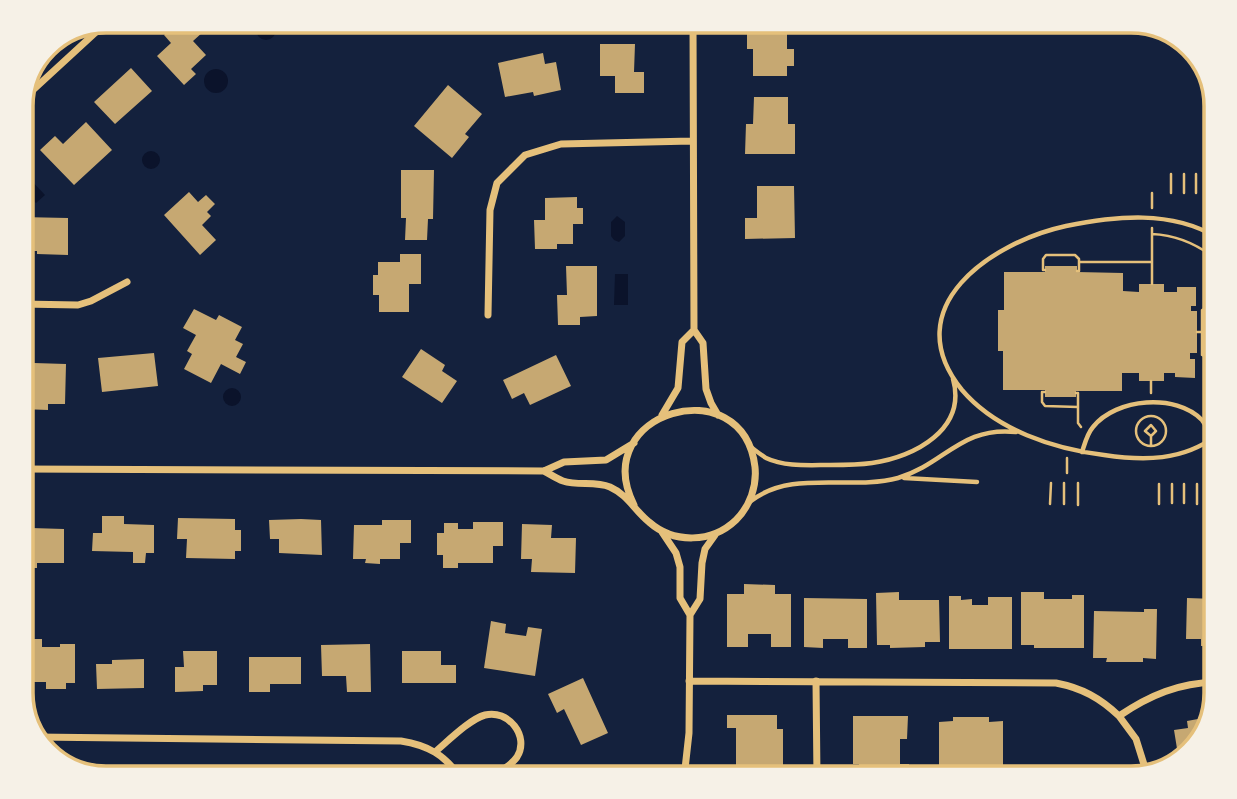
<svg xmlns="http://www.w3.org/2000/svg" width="1237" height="799" viewBox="0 0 1237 799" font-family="'Nunito Sans',sans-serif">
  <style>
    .water { fill: #0b132b }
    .building { fill: #c6a872 }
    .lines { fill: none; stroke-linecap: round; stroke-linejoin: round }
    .path { stroke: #e5c07b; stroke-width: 2.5 }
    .service { stroke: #e5c07b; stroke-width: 4.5 }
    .minor { stroke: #e5c07b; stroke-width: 7 }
    .rim { fill: none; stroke: #e5c07b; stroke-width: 3.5 }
  </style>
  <rect width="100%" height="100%" fill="#14213d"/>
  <path class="water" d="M256 30a10 10 0 1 1 20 0a10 10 0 1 1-20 0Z
    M204 81a12 12 0 1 1 24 0a12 12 0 1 1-24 0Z
    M142 160a9 9 0 1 1 18 0a9 9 0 1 1-18 0Z
    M28,177L45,195L36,203L21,188V184Z
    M617,216L625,222V236L619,242L614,240L611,236V222Z
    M615,274H628V305H614Z
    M223 397a9 9 0 1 1 18 0a9 9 0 1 1-18 0Z"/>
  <path class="building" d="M180,21H193L203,32L193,41L206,55L191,69L196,74L184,85L157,56L171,43L164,35Z
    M747,21H776V30H787V49H794V66H787V76H753V49H747Z
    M600,44H635L634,72H644V93H615V76H600Z
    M543,53L545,64L556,62L561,90L534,96L533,92L505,97L498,63Z
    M131,68L152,91L115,124L94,102Z
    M448,85L482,114L465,134L469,137L452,158L414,126Z
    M754,97H788V124H795V154H745L746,124H753Z
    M86,122L112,150L74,185L40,150L55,136L63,144Z
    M401,170H434L433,219H428L427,240H405L406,218H401Z
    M757,186H794L795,238L745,239V218H757Z
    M189,192L198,202L206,195L215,204L207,212L211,216L202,225L216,240L200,255L164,215Z
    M577,197V208H583V224H573V244H557V249H535L534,220H545V198Z
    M21,217L68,218V255L37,254V251H21Z
    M400,254H421V284H409V312H379V295H373V275H378V262H400Z
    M566,266H597V316L580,317V325H558L557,295H567Z
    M1045,266H1077V272L1123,273V291L1139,292V284H1164V292H1177V287H1196V306H1191V311H1197V353H1190V359H1195V378L1175,377V373H1164V381H1139V373H1122V391H1076V397H1045V390H1003V351H998V310H1004V272H1045Z
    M194,309L216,320L219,315L242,327L235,340L243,344L236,357L246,362L240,374L221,364L211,383L184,369L192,354L187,351L196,335L183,328Z
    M421,349L445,365L442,371L457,381L442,403L402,377Z
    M21,353H34V363L66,364L65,404H48V410L21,409Z
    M154,353L158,386L102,392L98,358Z
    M556,355L571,386L530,405L524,393L512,399L503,380Z
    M102,516H124V524L154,525V553H146L145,563H133V552L92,551L93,533H102Z
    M21,517H31V528L64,529V563H37V568H21Z
    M178,518L235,519V530H241V551H235V559L186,558L187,539H177Z
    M301,519L321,520L322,555L279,553V539H270L269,520Z
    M382,520H411V543H400V559H380V564L365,563L366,559H353L354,525H382Z
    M473,522H503V546H493V563H458V568H443V555H437V533H444V523H458V529H473Z
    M522,524L552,525L551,538H576L575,573L531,572L532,559H521Z
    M744,584L775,585V594H791V647H771V634H748V647H727V594H744Z
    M899,592V600H939L940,642H925V647L890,648V645H877L876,593Z
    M1021,592H1044V599H1072V595H1084V648H1034V645H1021Z
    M949,596H961V600L972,599V605H988V597H1012V649H949Z
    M804,598L867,599V648H848V639H823V648L804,647Z
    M1187,598L1216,599V646H1201V639H1186Z
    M1144,609H1157L1156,659L1143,658V662H1106L1107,658H1093L1094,611L1144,612Z
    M491,621L506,624L505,633L526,636L528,627L542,629L535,676L484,668Z
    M27,639H42V647H60V644H75V683H66V689H46V682H30V687H21V657H27Z
    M370,644L371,692H347L346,676H322L321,645Z
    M183,651H217V685H203V691L175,692V667H184Z
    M402,651H441V665H456V683H402Z
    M249,657H301V684H270V692H249Z
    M144,659V688L97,689L96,664H112V660Z
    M583,678L608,733L581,745L564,709L557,713L548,694Z
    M727,715H777V729H783V778H732V766H736V728H727Z
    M853,716H908L907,739H900V764H909V778H858L859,764H853Z
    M953,717H989V722L1003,721V771H990V766H951L952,771H939V722L953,721Z
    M1209,717L1202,740L1179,761L1174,730L1188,728L1187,721Z
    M1062,765H1108V778H1062Z
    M560,767L590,774L589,778H557Z"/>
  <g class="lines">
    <path class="path" d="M1196,174V193
      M1209,174V193
      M1171,193V174
      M1184,193V174
      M1152,208V193
      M1152,228V284
      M1152,234C1177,235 1197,244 1216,259
      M1079,262H1152
      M1045,270H1043V259L1046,255H1075L1079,259V271H1077
      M1216,303L1202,310V355L1216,362
      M1216,326V339
      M1197,332H1214
      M1151,381V393
      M1045,392H1042V402L1045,406L1078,407
      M1076,393H1078V423L1081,427
      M1136 431a15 15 0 1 1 30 0a15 15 0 1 1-30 0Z
      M1151,445V436L1156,431L1151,425L1145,431L1151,436
      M1067,473V458
      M1064,483V504
      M1078,483V505
      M1159,484V504
      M1172,484V503
      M1184,484V503
      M1197,484V504
      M1216,484V483
      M1050,504L1051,483"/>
    <path class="service" d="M1216,237C1171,210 1116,216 1066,226C992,242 895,307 962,390C996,430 1054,449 1104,455C1144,461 1182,461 1216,436
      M749,445C754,450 760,454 766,458C785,467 809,465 830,465C844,465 858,465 872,463C915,457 967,429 953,379
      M1082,452C1085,443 1087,434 1093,427C1116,398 1176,393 1202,420C1207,426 1209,433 1211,440
      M904,478L977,482
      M751,501C792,469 851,491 898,478C945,464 961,426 1016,432"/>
    <path class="minor" d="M693,21L694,330L703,343L706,389L711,403L718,415
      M21,101L108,21
      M21,304L78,305L91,301L127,282
      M488,315L490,210L497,183L525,155L561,144L692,141
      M662,415L678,388L682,342L694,330
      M21,469L544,471L564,462L606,460L634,443
      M544,471C550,474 557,479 563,481C578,486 595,481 610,487C628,495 635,511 649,522C674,544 712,543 736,520C750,506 757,486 755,467C743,367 587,412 634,505
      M662,532L676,553L680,567V598L690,615L689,733L684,778
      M690,615L700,599L702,563L705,549L715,535
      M689,681L1056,683C1082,688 1100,698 1119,716C1150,695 1179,683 1216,682
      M816,681L817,778
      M1119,716L1136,739L1147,774
      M35,737L401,741C427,745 446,755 460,778
      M435,752C448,741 470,719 485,715C508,709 530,736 517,757C511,766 499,772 491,778"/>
  </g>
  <path d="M0 0H1237V799H0ZM106 33H1131A73 73 0 0 1 1204 106V693A73 73 0 0 1 1131 766H106A73 73 0 0 1 33 693V106A73 73 0 0 1 106 33Z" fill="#f6f1e7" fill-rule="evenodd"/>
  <path class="rim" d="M106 33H1131A73 73 0 0 1 1204 106V693A73 73 0 0 1 1131 766H106A73 73 0 0 1 33 693V106A73 73 0 0 1 106 33Z"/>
</svg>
